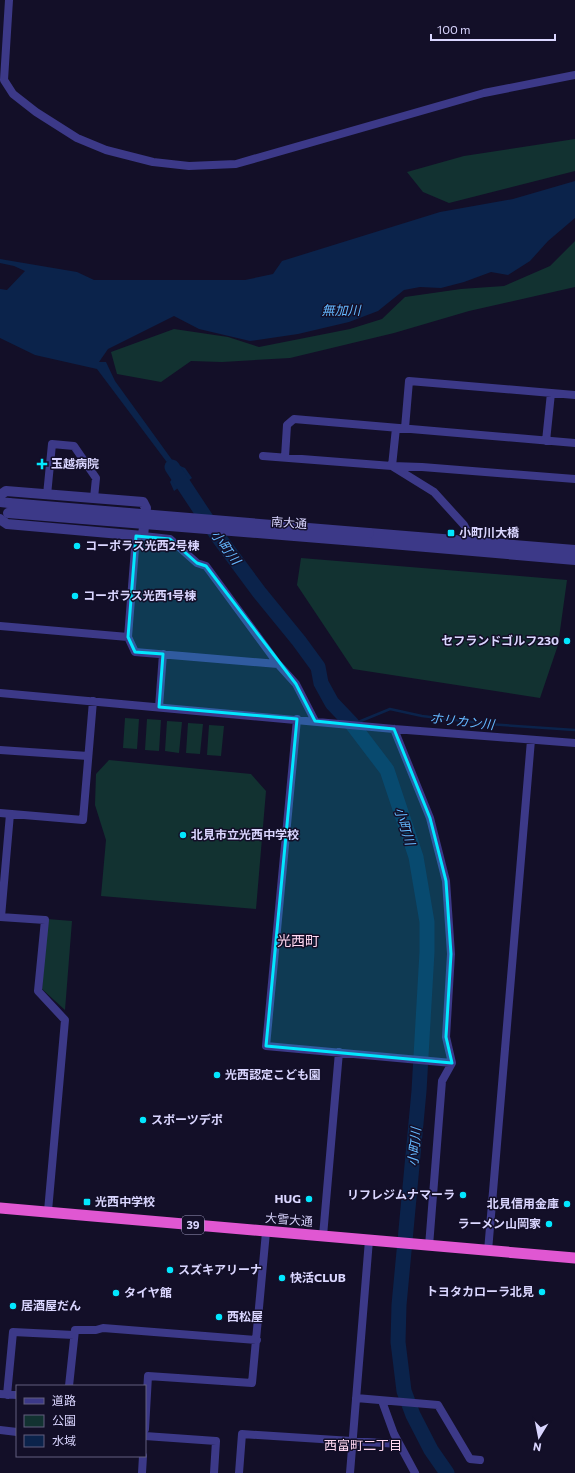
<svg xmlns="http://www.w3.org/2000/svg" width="575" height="1473" viewBox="0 0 575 1473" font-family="Commissioner,'Noto Sans JP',sans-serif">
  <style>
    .green { fill: #123231 }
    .water { fill: #0b234b }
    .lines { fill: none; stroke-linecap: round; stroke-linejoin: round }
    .stream { stroke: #0b234b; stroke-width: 2.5 }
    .river { stroke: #0b234b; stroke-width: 15 }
    .minor { stroke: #3c3988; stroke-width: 8 }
    .tertiary { stroke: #3c3988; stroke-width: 10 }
    .trunk { stroke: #e057d2; stroke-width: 11 }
    .tertiary-bridge { stroke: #3c3988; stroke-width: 10 }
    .marked { fill: #02e7ff; fill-opacity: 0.2; stroke: #02e7ff; stroke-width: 3; stroke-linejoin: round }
    .poi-dot { fill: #02e7ff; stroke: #130f28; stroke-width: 1.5 }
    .labels { text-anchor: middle; stroke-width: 3; stroke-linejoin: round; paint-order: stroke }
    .shield { fill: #130f28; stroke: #9e9abe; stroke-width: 1 }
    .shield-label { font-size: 11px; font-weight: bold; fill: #dad6ff }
    .poi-label { font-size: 12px; font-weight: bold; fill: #dad6ff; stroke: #130f28; text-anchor: start }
    .street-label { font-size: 12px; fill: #dad6ff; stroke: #130f28 }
    .water-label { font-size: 13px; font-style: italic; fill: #64b8ff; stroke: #130f28 }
    .neighbourhood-label { font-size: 13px; fill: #ffd8f1; stroke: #130f28 }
    .quarter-label { font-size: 14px; fill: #ffd8f1; stroke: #130f28 }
  </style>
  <rect width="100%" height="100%" fill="#130f28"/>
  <path class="green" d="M575,139V171L449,203L423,192L407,172L464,156Z
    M575,241V287L469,311L394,333L290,358L222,362L191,361L161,382L117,374L111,352L174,329L228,337L259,347L350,329L382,319L405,297L461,289L504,286L550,266Z
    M301,558L567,580L558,645L540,698L353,669L297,585Z
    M125,718L139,719L137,749L123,748Z
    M147,719L161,720L159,751L145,750Z
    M167,721L182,722L179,753L165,751Z
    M188,723L203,724L200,754L186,753Z
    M209,725L224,726L221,756L207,755Z
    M109,760L251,774L266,791L256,909L101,896L106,840L95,805L96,774Z
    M47,919L72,921L65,1010L42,989Z"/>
  <path class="water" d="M575,181V218L548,241L530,261L508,275L491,272L464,282L441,288L420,287L404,290L378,311L349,322L298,334L250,341L199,329L174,316L108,349L99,362H106L115,381L175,464L185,468L192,478L174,491L170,482L174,476L172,469L97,369L35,355L0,338V289L7,290L25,271L14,266L0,263V259L77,272L94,280H245L273,274L282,261L440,212L513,199Z"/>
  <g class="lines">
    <path class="stream" d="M356,723L390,709L422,716L488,724L575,730"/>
    <path class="river" d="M172,467L219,538L259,592L299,641L318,667L321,683L332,703L352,724L387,770L416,857L427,922V952L419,1091L399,1305L398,1342L404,1391L413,1415L431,1450L447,1473"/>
    <path class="minor" d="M9,0L4,80L13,94L36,112L77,138L106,150L153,162L189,166L236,164L484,93L575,75
      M396,428L392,466L422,467L575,479
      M405,428L409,381L575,395
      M546,441L551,393
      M263,456L392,466L434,492L464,525L467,531L461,545
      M285,457L287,425L294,419L575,443
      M47,495L52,444L74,446L96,478L94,498
      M143,536L170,539L197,563L206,566L278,664
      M0,626L128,637L136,536
      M128,637L135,652L278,664L296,684L315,721
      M0,693L394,729L575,743
      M159,707L163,654
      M297,719L266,1046L452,1063
      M394,729L430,818L446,881L451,954L446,1037L452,1063L442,1081L429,1246
      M0,750L88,756
      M0,813L83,820L93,701
      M0,917L45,920L38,991L65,1020L48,1211
      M1,917L10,814
      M323,1236L339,1052
      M488,1251L531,740
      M69,1386L75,1330H96L103,1328L257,1340
      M0,1394L17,1395
      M7,1395L13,1332L74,1335
      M356,1398L438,1405L470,1459L480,1460
      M382,1401L394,1434L415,1473
      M145,1429L148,1376L252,1383L266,1232
      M0,1430L17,1432
      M145,1436L216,1441L214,1473
      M142,1473L143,1456
      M239,1473L242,1434L399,1444
      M350,1473L369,1240"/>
    <path class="tertiary" d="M0,495L6,491L143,502L146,508L143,536L7,524L0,519
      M0,502L9,503
      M369,533L575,550
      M368,542L575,560"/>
    <path class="trunk" d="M0,1208L575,1258"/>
    <path class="tertiary-bridge" d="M9,503L369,533
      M8,513L368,542"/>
  </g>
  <path class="marked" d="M136,536L170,539L197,563L206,566L296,684L315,721L394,729L430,818L446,881L451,954L446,1037L452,1063L266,1046L297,719L159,707L163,654L135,652L128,637Z"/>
  <g class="poi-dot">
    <path d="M40 458h4v4h4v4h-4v4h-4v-4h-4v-4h4z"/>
    <rect x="447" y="529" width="8" height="8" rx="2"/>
    <circle cx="77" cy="546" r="4"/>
    <circle cx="75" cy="596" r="4"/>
    <circle cx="567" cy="641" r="4"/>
    <circle cx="183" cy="835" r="4"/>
    <circle cx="217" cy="1075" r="4"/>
    <circle cx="143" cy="1120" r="4"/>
    <circle cx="463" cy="1195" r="4"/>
    <circle cx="309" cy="1199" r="4"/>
    <rect x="83" y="1198" width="8" height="8" rx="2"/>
    <circle cx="567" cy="1204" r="4"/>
    <circle cx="549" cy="1224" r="4"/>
    <circle cx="170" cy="1270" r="4"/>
    <circle cx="282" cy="1278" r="4"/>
    <circle cx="542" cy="1292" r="4"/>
    <circle cx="116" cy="1293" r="4"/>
    <circle cx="13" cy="1306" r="4"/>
    <circle cx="219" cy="1317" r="4"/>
  </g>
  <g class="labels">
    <rect class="shield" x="182" y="1216" width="22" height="18" rx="3"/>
    <g class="shield-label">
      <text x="193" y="1229">39</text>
    </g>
    <g class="poi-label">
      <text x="51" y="468">玉越病院</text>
      <text x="459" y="537">小町川大橋</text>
      <text x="85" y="550">コーポラス光西2号棟</text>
      <text x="83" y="600">コーポラス光西1号棟</text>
      <text x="559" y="645" text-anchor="end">セフランドゴルフ230</text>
      <text x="191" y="839">北見市立光西中学校</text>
      <text x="225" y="1079">光西認定こども園</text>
      <text x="151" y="1124">スポーツデポ</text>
      <text x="455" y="1199" text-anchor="end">リフレジムナマーラ</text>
      <text x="301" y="1203" text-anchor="end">HUG</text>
      <text x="95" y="1206">光西中学校</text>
      <text x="559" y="1208" text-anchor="end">北見信用金庫</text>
      <text x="541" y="1228" text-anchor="end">ラーメン山岡家</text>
      <text x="178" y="1274">スズキアリーナ</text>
      <text x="290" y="1282">快活CLUB</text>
      <text x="534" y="1296" text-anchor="end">トヨタカローラ北見</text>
      <text x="124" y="1297">タイヤ館</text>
      <text x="21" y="1310">居酒屋だん</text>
      <text x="227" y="1321">西松屋</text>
    </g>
    <g class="street-label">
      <text transform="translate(289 523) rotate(4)" y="4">南大通</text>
      <text transform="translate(289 1220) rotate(5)" y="4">大雪大通</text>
    </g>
    <g class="water-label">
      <text x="341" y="315">無加川</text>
      <text transform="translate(226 547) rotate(53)" y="5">小町川</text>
      <text transform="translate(462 721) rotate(6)" y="5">ホリカン川</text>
      <text transform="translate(405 826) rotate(72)" y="5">小町川</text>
      <text transform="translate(414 1147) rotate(-85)" y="5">小町川</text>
    </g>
    <g class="neighbourhood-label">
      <text x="363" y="1450">西富町二丁目</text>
    </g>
    <g class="quarter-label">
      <text x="298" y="946">光西町</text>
    </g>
  </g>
  <rect x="16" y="1385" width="130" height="72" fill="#130f28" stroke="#635f7e"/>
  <rect x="24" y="1398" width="20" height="6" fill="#3c3988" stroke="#635f7e"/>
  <text x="52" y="1405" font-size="12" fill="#dad6ff">道路</text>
  <rect x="24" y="1415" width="20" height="12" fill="#123231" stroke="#635f7e"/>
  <text x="52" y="1425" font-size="12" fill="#dad6ff">公園</text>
  <rect x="24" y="1435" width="20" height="12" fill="#0b234b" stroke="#635f7e"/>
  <text x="52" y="1445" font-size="12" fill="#dad6ff">水域</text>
  <g transform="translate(539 1437) rotate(190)" stroke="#130f28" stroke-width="3" paint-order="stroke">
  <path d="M0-3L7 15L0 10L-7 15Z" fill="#dad6ff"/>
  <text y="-6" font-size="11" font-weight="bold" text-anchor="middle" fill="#dad6ff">N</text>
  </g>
  <path d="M431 34v6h124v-6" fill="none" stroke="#dad6ff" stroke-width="2"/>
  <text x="437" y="34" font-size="12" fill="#dad6ff" stroke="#130f28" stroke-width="3" paint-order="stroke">100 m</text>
</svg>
